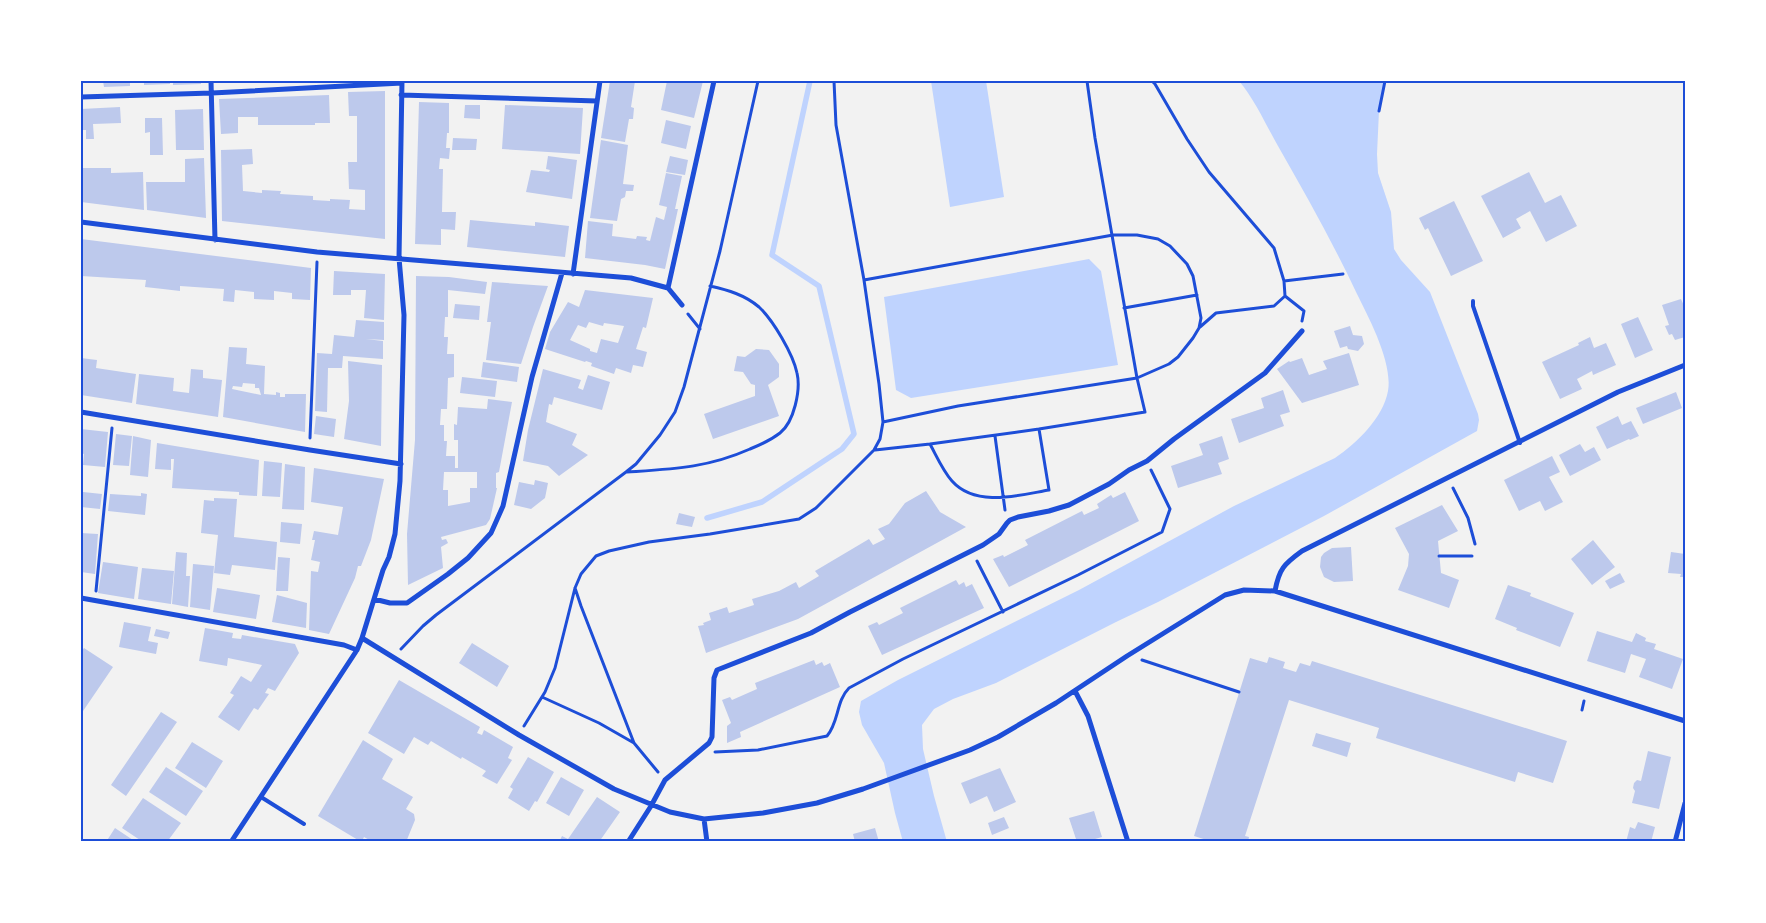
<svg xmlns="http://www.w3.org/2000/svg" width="1766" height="923" viewBox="0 0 1766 923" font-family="'Alegreya Sans',sans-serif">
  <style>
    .water { fill: #bfd3fe }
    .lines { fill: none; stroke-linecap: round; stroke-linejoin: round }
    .stream { stroke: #bfd3fe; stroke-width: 5.5 }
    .building { fill: #bdc9ec; fill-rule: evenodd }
    .path { stroke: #1d4ed8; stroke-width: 3 }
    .service { stroke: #1d4ed8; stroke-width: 4 }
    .minor { stroke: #1d4ed8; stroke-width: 5 }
    .neatline { fill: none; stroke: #1d4ed8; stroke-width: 2 }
  </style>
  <rect width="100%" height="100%" fill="#f2f2f2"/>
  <path class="water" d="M931,81H986L1004,197L950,207Z
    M1239,81H1385L1379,111L1377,154L1378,173L1391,212L1394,249L1401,260L1430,292L1478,414L1479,420L1477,431L1324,516L1158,602L1116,622L996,683L953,699L934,709L922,725L923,749L934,796L947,842H903L895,813L884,763L862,725L859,712L861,701L898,680L1079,590L1234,506L1335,458C1357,443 1383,418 1388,391C1393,363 1369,318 1357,294C1333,243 1306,195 1278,146C1266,125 1255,100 1239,81Z
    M1089,259L1101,271L1118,365L911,398L896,390L884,297Z"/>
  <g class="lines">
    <path class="stream" d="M707,518L762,502L842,449L854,434L819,286L772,255L810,81"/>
  </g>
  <path class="building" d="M103,81H130V86L104,87Z
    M144,81H170V84L144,85Z
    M173,81H201V84L173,85Z
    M610,81H635L631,107L634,108L633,119H629L625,142L601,138Z
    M667,81H703L694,118L661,110Z
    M385,91V239L222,221L221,150L252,149L253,164L242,165L243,191L262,193V190L281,191L280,194L313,196V200L330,201V199L350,200L349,209L365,210V190L349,189L348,162H357V116H349L348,92Z
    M329,95L330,123H315V125H258V117H238V133L221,134L219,99Z
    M419,102L449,103V133H447L446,148H450L449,159L440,158L439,169H443L442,212H456L455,230L441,229V245L415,244Z
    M465,105H480V119L464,118Z
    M505,105L583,108L580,154L502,149Z
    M120,107L121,123L93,124L94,139H86V130H82L81,109Z
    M203,109L204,150H176L175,110Z
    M145,118H162L163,155H150V132L145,133Z
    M666,120L691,126L686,149L661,143Z
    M453,138L477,139L476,150H452Z
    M601,140L628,145L623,184L634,185L633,191H626L625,197L621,199L617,221L590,218Z
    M548,156L577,160L572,199L526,192L531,170L549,172L550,170L546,169Z
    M670,156L688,160L685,175L666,172Z
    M204,158L206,218L147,210L146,182H185V159Z
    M81,168H111V173L143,172L144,210L81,202Z
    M1529,172L1545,203L1561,195L1577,226L1546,242L1530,211L1516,219L1521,228L1503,238L1481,196Z
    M666,173L682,176L675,209H678L665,269L645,265L585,258L588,221L613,224L612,236L636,239L637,236L647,237L646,240L650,241L656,217L664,220L667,207L659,205Z
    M1454,201L1483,261L1451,276L1428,228L1425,230L1419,218Z
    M470,220L535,226V222L569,226L565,257L467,247Z
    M81,239L311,268L310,300L292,299V293L274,291V300L254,299V292L235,290L234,302L223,301L224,289L180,286V291L163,289L145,287L146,280L81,276Z
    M334,271L385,274L384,320L364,318L366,290H351V295H333Z
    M416,276L449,277L487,282L485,294L448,290V317H445L444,337H448L447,354H454V377L448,378L447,409H441L440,425H444V441H447L446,456H455V468H458V440H454V424L457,425L458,407L487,409L488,399L512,402L499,472L496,473V488H497L490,519L486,525L441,537L442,540L446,539L448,543L441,547L443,568L408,585L407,534L415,440ZM444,472H477V488H470V502L448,506V490H443Z
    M492,282L548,286L533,327L521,364L486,360L491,322H487Z
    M585,290L653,298L646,328L643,327L636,349L647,352L643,367L633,365L631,373L616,368L614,374L591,366L592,363L586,361L585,362L545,349L550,332L568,302L579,307ZM589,322L603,326L604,323L624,326L618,343L601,339L597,353L590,351V349L570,340L578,325L586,328Z
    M1681,299L1685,308V337L1675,340L1672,334L1669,335L1665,326L1669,325L1662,305Z
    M455,304L480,306L479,320L453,318Z
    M1638,317L1653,350L1635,358L1621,324Z
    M356,320L384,322V340L366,339L383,341V359L343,356L342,368H328L327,412L315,411L317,353L332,354L334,335L354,337Z
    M1350,326L1353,335L1362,336L1364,344L1358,351L1348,349L1347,346L1340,348L1334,331Z
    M1590,337L1594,348L1606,343L1616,365L1593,375L1592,371L1577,379L1582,389L1560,399L1542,362L1579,345L1578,343Z
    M229,347L247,348L246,364L265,366L264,394L276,395V392L280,393V397H285V394H306L305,432L223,417ZM243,383L255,384V388H259L261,395L232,389L233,386L242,387Z
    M756,349L769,350L779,364V377L768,385L779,416L713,439L704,414L755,396V385L751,384L743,372L734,371L737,356L745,357Z
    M1349,353L1359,385L1302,403L1277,369L1289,361L1290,362L1302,358L1309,375L1327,369L1323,361Z
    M81,358L97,360L96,368L136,374L132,403L81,395Z
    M348,361L382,365L381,446L344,439L349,401Z
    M483,362L519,367L517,382L481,377Z
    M191,369L203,370V378L222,380L218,417L136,404L139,374L174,378L173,391L189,393Z
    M543,369L581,380L578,388L583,390L588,375L610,382L602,410L554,397L552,405L549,404L546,422L577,434L572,445L588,455L559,476L548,466L523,461L528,430Z
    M462,377L497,381L495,397L460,393Z
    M1283,390L1290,412L1280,415L1284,426L1239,443L1231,419L1264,408L1261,398Z
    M1676,392L1682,408L1643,424L1636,408Z
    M316,416L336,419L334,437L314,434Z
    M1618,416L1622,425L1631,421L1639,436L1630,440L1629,439L1607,449L1596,427Z
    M81,429L108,432L105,467L83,465L84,454L81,453Z
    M116,434L132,436L129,466L113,465Z
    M133,436L151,440L148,477L130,475Z
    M1222,436L1229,459L1218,463L1222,474L1178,488L1171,466L1203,455L1199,444Z
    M157,443L259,460L257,496L239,495V492L172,488L174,459H171V470L155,469Z
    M1580,444L1585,452L1594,447L1601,460L1570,476L1559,455Z
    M1552,456L1560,472L1549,477L1563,502L1545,511L1540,501L1519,511L1504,480Z
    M264,461L282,463L280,497L262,496Z
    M285,464L305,467L304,510L282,509Z
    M314,468L384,479L371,540L361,566H358L355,578L329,634L309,630L311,571L318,572L320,562L311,560L315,540H312L314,531L338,535L343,507L311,502Z
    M535,480L548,483L545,498L531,509L514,505L519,482L534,485Z
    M926,491L940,512L966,527L798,619L706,653L698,626L704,625L703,623L711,620L709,613L727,607L729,613L754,605L752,599L779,591L796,582L799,588L819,576L815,571L869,539L873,545L885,539L878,529L889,524L905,503Z
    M83,492L102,494L100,509L81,507Z
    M1125,492L1139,521L1009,587L993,559L1003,555L1004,557L1028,545L1025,540L1082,511L1084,515L1099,508L1097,504L1111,495L1113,498Z
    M141,493L147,494L145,515L108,511L110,494L141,496Z
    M214,498L237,499L234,537L277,542L275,570L232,565L230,575L214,573L218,535L201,533L204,500L214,501Z
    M1442,505L1458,531L1438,541L1441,573L1459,580L1449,608L1398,590L1408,566L1409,554L1395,528Z
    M679,513L695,517L692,527L676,524Z
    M281,522L302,524L300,544L280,542Z
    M81,533L98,534L95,574L81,572Z
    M1593,540L1615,567L1592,585L1571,559Z
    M1351,547L1353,581L1334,582L1324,577L1320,567L1321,557L1324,553L1332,548Z
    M176,552L187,553L186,576H190L188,607L172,604Z
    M1671,552L1685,554V577H1680L1681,574L1668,573Z
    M278,557L290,558L288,591H276Z
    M103,562L138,567L134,599L98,593Z
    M193,564L214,566L210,610L190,607Z
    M142,568L174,571L171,604L138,599Z
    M1620,573L1625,582L1610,589L1605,581Z
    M956,580L959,585L964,582L966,587L972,584L984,608L882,655L868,626L877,622L879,625L903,613L900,608Z
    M1508,585L1531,593L1530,596L1574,613L1560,647L1516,630L1517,628L1495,619Z
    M217,588L260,595L256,619L213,612Z
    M277,595L307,603L306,628L272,622Z
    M124,622L151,627L148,641L158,643L156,654L119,647Z
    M205,628L233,633L232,638L241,639L242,635L295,644L299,653L275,691L268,688L265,693L269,694L258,710L254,708L239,731L218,717L234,695L230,693L241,676L251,682L262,665L228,658L227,666L199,661Z
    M156,629L170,632L168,639L154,636Z
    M1597,631L1632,642L1636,633L1646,638L1645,641L1656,644L1654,649L1683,659L1672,689L1639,677L1646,659L1631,654L1625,673L1587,661Z
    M472,643L509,666L497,687L459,663Z
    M84,648L113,667L81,714V652Z
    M1269,657L1285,662L1283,668L1296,672L1300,663L1310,666L1312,661L1567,741L1553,783L1518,772L1515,782L1376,738L1379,728L1289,700L1245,836L1249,837L1248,842H1213L1194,836L1250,658L1267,663Z
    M814,660L816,665L822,662L824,666L830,663L840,687L740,732L741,737L727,743V726L731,723L722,700L730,697L732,700L757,689L755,683Z
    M399,680L480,727L477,733L482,735L484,730L513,747L508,758L512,760L497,784L482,776L486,771L462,757L461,759L431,741L428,745L414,737L404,754L368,733Z
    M161,712L177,722L126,796L111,785Z
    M1316,733L1351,743L1347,757L1312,746Z
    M363,740L393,759L382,779L413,797L406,809L414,814L415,820L406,842H373L364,837L363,839L358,840L318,816Z
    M192,742L223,761L206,788L175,768Z
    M1648,751L1671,757L1659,809L1632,803L1635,791L1633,788L1634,783L1637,780L1641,781Z
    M528,757L554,772L537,802L535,801L529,811L508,798L513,789L510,787Z
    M166,767L203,791L186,816L149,792Z
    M1000,768L1016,802L994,812L987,796L970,804L961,783Z
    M561,777L584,790L569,816L546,803Z
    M597,797L620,812L599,842H559L562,836L568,839Z
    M143,798L181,823L167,842H143L122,828Z
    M1094,811L1102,837L1095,839V842H1077L1069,818Z
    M1004,817L1009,828L992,835L988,823Z
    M1638,822L1655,827L1651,842H1626L1630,827L1635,829Z
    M115,828L136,842H106Z
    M875,828L879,842H855L853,834Z"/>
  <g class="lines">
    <path class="path" d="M1152,81L1155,84L1187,139L1209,172L1274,248L1284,281L1285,296L1304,311L1302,321
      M1379,111L1385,81
      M864,280L1113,235H1137L1158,239L1170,246L1187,264L1193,276L1201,318L1199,328L1193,338L1178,357L1169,364L1137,378L958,406L883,422
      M1284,281L1343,274
      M1124,308L1197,295
      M688,314L700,329
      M1200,327L1216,313L1274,306L1285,296
      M1039,429L1145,412L1137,378L1095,138L1087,81
      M995,436L1005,510
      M310,438L317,262
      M875,450L930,444C937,457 943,471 952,481C976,508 1020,495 1049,490L1039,429L930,444
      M627,472C673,469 707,468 750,449C760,445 771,440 780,433C794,422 801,390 797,373C793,354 773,320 759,307C745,295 728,290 710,286
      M1453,488L1468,518L1475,544
      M1439,556H1472
      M977,561L1003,612
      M575,588L581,606L634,743L658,772
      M96,591L112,428
      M401,649L423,626L436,615L626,472L636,464L660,435L675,412L684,387L720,251L758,81
      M1142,660L1239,692
      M542,697L599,723L634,743
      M1582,710L1584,701
      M524,726L545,692L555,668L575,588L581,574L596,556L609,551L649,542L710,534L799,519L816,508L874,450L880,439L883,422L879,384L864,280L836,125L834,81
      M715,752L758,750L827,736C839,722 836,701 849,688L903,659L1078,575L1162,532L1170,509L1151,470"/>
    <path class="service" d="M1473,301V306L1520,443
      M261,797L304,824"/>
    <path class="minor" d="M211,81L215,240
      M401,95L597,101
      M81,97L212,93L402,83
      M81,222L317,252L631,278L668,288L682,305
      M573,274L600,81
      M668,288L714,81
      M81,412L310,450L401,464
      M1275,591C1279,569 1284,564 1302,551L1618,392L1685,365
      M81,598L344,645L357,650
      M374,599L390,603H407L448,574L468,558L491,533L503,506L532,377L562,273
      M362,638L519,735L614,789L670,812L704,819L763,813L817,803L863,789L970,750L998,737L1056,703L1127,656L1225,595L1244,590L1275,591L1685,721
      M1075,691L1088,716L1128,842
      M704,819L707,842
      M231,842L357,650L362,638L383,570L389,557L395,534L400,481L404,315L399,258L402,81
      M628,842L651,806L665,780L709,743L712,737L714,678L717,670L811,633L850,612L983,545L999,534L1007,523L1010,520L1018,517L1049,511L1069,505L1109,484L1129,470L1147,461L1174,439L1265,373L1302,331
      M1675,842L1685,803"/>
  </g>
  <rect width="1766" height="923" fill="none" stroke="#ffffff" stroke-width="165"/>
  <rect x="82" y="82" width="1602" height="758" class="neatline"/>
</svg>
